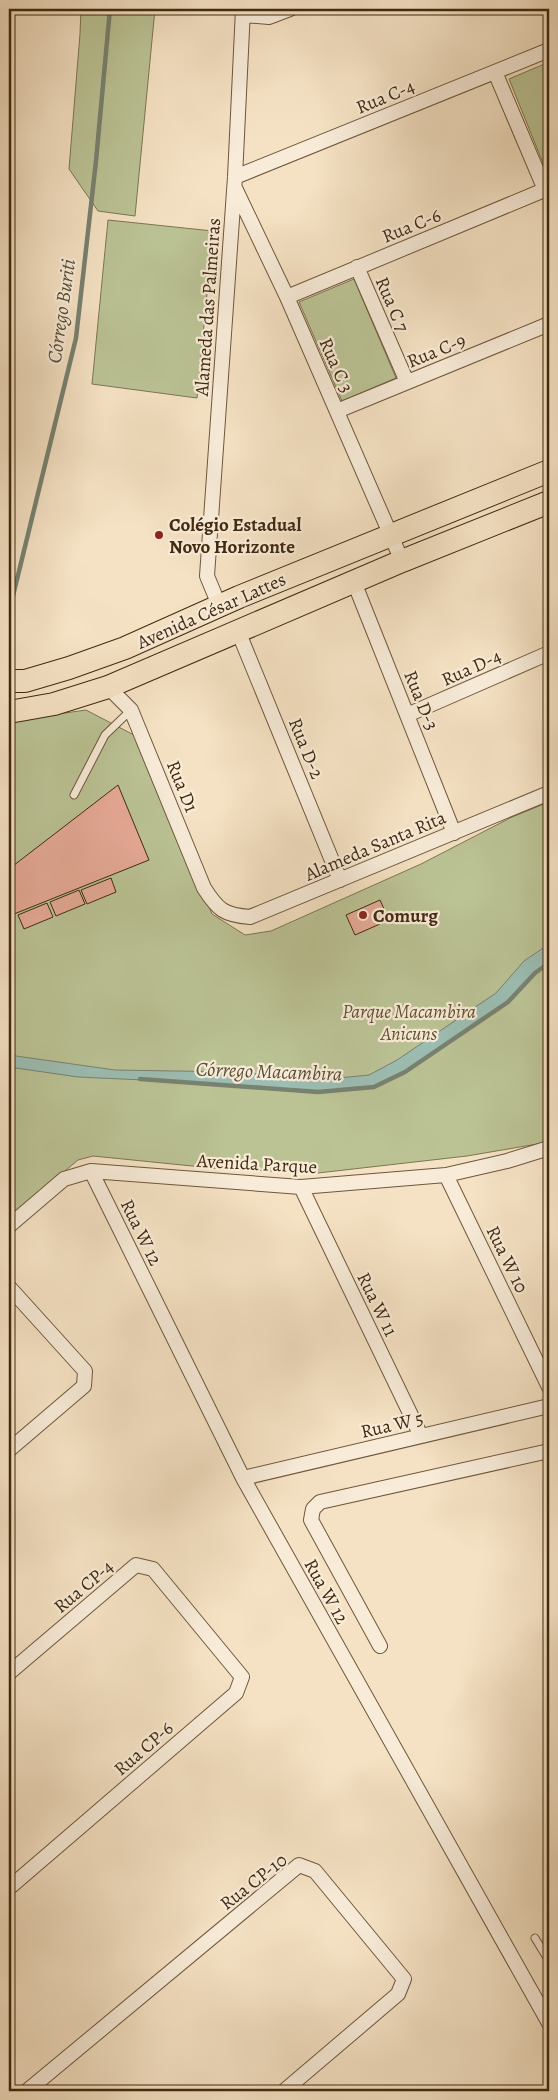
<svg xmlns="http://www.w3.org/2000/svg" width="558" height="2100" viewBox="0 0 558 2100" font-family="Alegreya,serif">
  <style>
    .green { fill: #bbc395; stroke: #7e7652 }
    .water { fill: #9cbeb3; stroke: #788271 }
    .lines { fill: none; stroke-linecap: round; stroke-linejoin: round }
    .stream { stroke: #788271; stroke-width: 4.5 }
    .building { fill: #e6a996; stroke: #41290f }
    .lane-casing { stroke: #6e573c; stroke-width: 9 }
    .street-casing { stroke: #6e573c; stroke-width: 16 }
    .primary-casing { stroke: #41290f; stroke-width: 24 }
    .lane { stroke: #f8ecd9; stroke-width: 7 }
    .street { stroke: #f8ecd9; stroke-width: 14 }
    .primary { stroke: #f5e2c4; stroke-width: 22 }
    .poi-dot { fill: #8f2418; stroke: #f8ecd9; stroke-width: 2 }
    .labels { text-anchor: middle; stroke-width: 4.5; stroke-linejoin: round; paint-order: stroke }
    .street-label { font-size: 19px; fill: #41290f; stroke: #f8ecd9 }
    .poi-label { font-size: 19px; font-weight: bold; fill: #41290f; stroke: #f8ecd9; text-anchor: start }
    .park-label { font-size: 19px; font-style: italic; fill: #605030; stroke: #f8ecd9 }
    .water-label { font-size: 20px; font-style: italic; fill: #584e38; stroke: #f8ecd9 }
  </style>
  <rect width="100%" height="100%" fill="#f5e2c4"/>
  <filter id="stains"><feTurbulence type="fractalNoise" baseFrequency=".004" numOctaves="4"/><feColorMatrix values="0 0 0 0 .2 0 0 0 0 .09 0 0 0 0 .02 0 0 0 .5 -.17"/></filter>
  <radialGradient id="worn" r=".72"><stop offset=".6" stop-color="#630" stop-opacity="0"/><stop offset="1" stop-color="#630" stop-opacity=".3"/></radialGradient>
  <path class="green" d="M81,9H155L135,216L98,211L69,169L80,34Z
    M549,62V178L509,79Z
    M108,220L213,231L197,398L92,384Z
    M354,279L396,378L342,401L299,302Z
    M86,710L134,735L175,824L212,914L245,935L271,931L421,864L512,817L549,802V1142L467,1156L318,1173L222,1169L93,1156L78,1160L9,1218V721Z"/>
  <path class="water" d="M549,944V963L535,973L508,1002L405,1072L374,1087L318,1092L144,1080L78,1077L9,1067V1055L115,1070L237,1072L318,1080L369,1075L397,1060L496,993L524,961Z"/>
  <g class="lines">
    <path class="stream" d="M9,612L76,338L96,161L110,9
      M140,1079L318,1092L374,1087L405,1072L508,1002L535,973L549,963"/>
  </g>
  <path class="building" d="M118,785L149,860L9,916V869Z
    M111,878L116,892L87,904L81,890Z
    M79,890L85,904L56,916L50,902Z
    M380,900L389,920L355,935L346,915Z
    M47,903L53,917L24,929L18,915Z"/>
  <g class="lines">
    <defs>
      <path id="lane" d="M74,795L105,735L131,710
        M535,1938L549,1961"/>
      <path id="street" d="M243,15L269,17L290,9
        M495,72L545,190
        M235,177L549,50
        M235,188L287,297L402,561
        M357,267L407,382
        M287,297L549,188
        M337,411L549,324
        M354,582L454,833
        M219,605L207,576L235,177L243,9
        M238,631L340,880
        M108,687L131,710L204,888C218,910 224,915 250,917L549,793
        M407,715L549,653
        M91,1171L243,1478L549,2023
        M446,1175L549,1387
        M301,1187L421,1436
        M9,1226L64,1179L91,1171L301,1187L446,1175L507,1161L549,1148
        M9,1287L85,1371L84,1386L9,1450
        M243,1478L549,1406
        M380,1646L311,1520L313,1509L320,1502L549,1451
        M9,1673L136,1565L153,1569L242,1677L236,1693L9,1888
        M27,2091L299,1865L315,1871L404,1979L398,1994L284,2091"/>
      <path id="primary" d="M9,681H25L69,668L125,648L239,597L549,471
        M9,712L54,704L108,687L402,561L549,502"/>
    </defs>
    <use href="#lane" class="lane-casing"/>
    <use href="#street" class="street-casing"/>
    <use href="#primary" class="primary-casing"/>
    <use href="#lane" class="lane"/>
    <use href="#street" class="street"/>
    <use href="#primary" class="primary"/>
  </g>
  <g class="poi-dot">
    <circle cx="159" cy="535" r="5"/>
    <circle cx="363" cy="915" r="5"/>
  </g>
  <g class="labels">
    <g class="street-label">
      <text transform="translate(385 96) rotate(-22)" y="7">Rua C-4</text>
      <text transform="translate(411 225) rotate(-22)" y="7">Rua C-6</text>
      <text transform="translate(393 304) rotate(67)" y="7">Rua C 7</text>
      <text transform="translate(207 307) rotate(-86)" y="7">Alameda das Palmeiras</text>
      <text transform="translate(436 350) rotate(-22)" y="7">Rua C-9</text>
      <text transform="translate(337 365) rotate(66)" y="7">Rua C 3</text>
      <text transform="translate(211 610) rotate(-24)" y="7">Avenida César Lattes</text>
      <text transform="translate(471 667) rotate(-24)" y="7">Rua D-4</text>
      <text transform="translate(422 700) rotate(68)" y="7">Rua D-3</text>
      <text transform="translate(307 748) rotate(68)" y="7">Rua D-2</text>
      <text transform="translate(183 786) rotate(68)" y="7">Rua D1</text>
      <text transform="translate(375 845) rotate(-23)" y="7">Alameda Santa Rita</text>
      <text transform="translate(257 1163) rotate(3)" y="7">Avenida Parque</text>
      <text transform="translate(142 1232) rotate(64)" y="7">Rua W 12</text>
      <text transform="translate(508 1259) rotate(64)" y="7">Rua W 10</text>
      <text transform="translate(378 1304) rotate(64)" y="7">Rua W 11</text>
      <text transform="translate(392 1424) rotate(-13)" y="7">Rua W 5</text>
      <text transform="translate(83 1586) rotate(-40)" y="7">Rua CP-4</text>
      <text transform="translate(327 1591) rotate(61)" y="7">Rua W 12</text>
      <text transform="translate(143 1748) rotate(-41)" y="7">Rua CP-6</text>
      <text transform="translate(253 1881) rotate(-38)" y="7">Rua CP-10</text>
    </g>
    <g class="poi-label">
      <text x="169" y="531">Colégio Estadual<tspan x="169" dy="22">Novo Horizonte</tspan></text>
      <text x="373" y="922">Comurg</text>
    </g>
    <g class="park-label">
      <text x="409" y="1018">Parque Macambira<tspan x="409" dy="22">Anicuns</tspan></text>
    </g>
    <g class="water-label">
      <text transform="translate(61 311) rotate(-82)" y="7">Córrego Buriti</text>
      <text transform="translate(269 1071) rotate(2)" y="7">Córrego Macambira</text>
    </g>
  </g>
  <rect width="558" height="2100" fill="none" stroke="#f5e2c4" stroke-width="30"/>
  <rect x="10" y="10" width="538" height="2080" fill="none" stroke="#41290f" stroke-width="2.5"/>
  <rect x="15" y="15" width="528" height="2070" fill="none" stroke="#41290f"/>
  <rect width="100%" height="100%" filter="url(#stains)"/>
  <rect width="100%" height="100%" fill="url(#worn)"/>
</svg>
